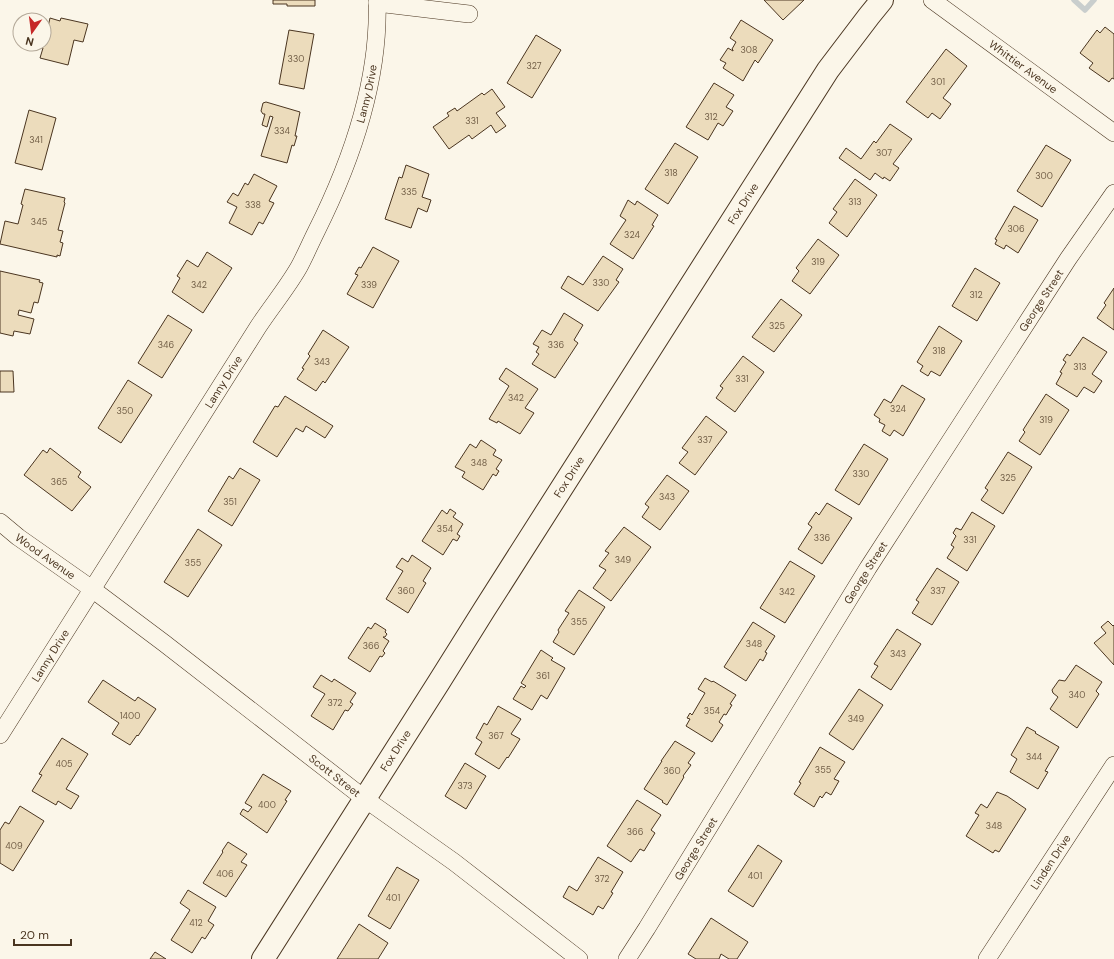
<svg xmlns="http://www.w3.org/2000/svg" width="1114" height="959" viewBox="0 0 1114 959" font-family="'DM Sans',sans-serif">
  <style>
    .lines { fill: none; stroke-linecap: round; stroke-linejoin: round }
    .stream { stroke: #c9cecd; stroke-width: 5.5 }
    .building { fill: #ecdcbc; stroke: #4a3520 }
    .street-casing { stroke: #4a3520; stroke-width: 18 }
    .secondary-casing { stroke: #4a3520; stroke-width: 24 }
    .street { stroke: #fbf6e9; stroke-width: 17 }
    .secondary { stroke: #fbf6e9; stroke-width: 22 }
    .labels { text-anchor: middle; stroke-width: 3; stroke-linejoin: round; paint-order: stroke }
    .number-label { font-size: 9px; fill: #725f47 }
    .street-label { font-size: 11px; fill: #4a3520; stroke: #fbf6e9 }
  </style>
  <rect width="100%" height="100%" fill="#fbf6e9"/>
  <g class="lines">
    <path class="stream" d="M1074,0L1085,10L1094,0"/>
  </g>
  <path class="building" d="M273,0H315V6H287V4H273Z
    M764,0H804L783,20Z
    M50,18L60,21L61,18L88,24L83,42L74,40L68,65L40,58L43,48H40V44H44Z
    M741,20L773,40L758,63L755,60L743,81L723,68L726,63L720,60L728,48L733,51V50L732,49L736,42L730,38Z
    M1105,27L1114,34V79L1112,78L1109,82L1089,68L1093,63L1080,53L1097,30L1100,33Z
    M289,30L314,34L304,89L279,84Z
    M536,35L561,50L532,98L507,83Z
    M946,49L967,66L943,98L951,104L940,119L932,113L928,118L906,102Z
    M714,83L734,95L726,107L733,111L723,126L718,123L708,140L686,127Z
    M492,89L505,107L496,113L506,126L496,133L491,125L472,139L469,135L449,149L433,127L449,116L447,113L455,108L457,111L482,93L484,95Z
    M266,102L300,112L295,136H297L294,146L292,145L287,163L261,156L273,117L270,116L267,127L262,125L265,114H263L261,111L263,103Z
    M29,110L56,118L42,170L15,163Z
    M890,124L912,139L893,164L899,168L890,181L884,177L883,179L875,173L870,180L839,158L846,148L861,159L874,141L876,143Z
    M675,143L698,157L668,204L645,189Z
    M1046,145L1071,160L1042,207L1017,191Z
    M406,165L429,174L422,197L431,200L427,212L418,208L411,228L385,219L399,177L402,178Z
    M254,174L277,186L269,201L274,203L263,224L259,222L252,235L229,223L237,207L227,202L233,193L238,196L245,183L248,185Z
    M855,179L877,195L847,237L829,223L837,212L833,209Z
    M25,189L65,198L64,202L65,203L58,230L63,231L60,242L63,243L60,256L57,255V257L0,244L5,221L18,224L23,205L21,204Z
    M628,200L635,205L637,201L658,215L652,225L654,226L633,259L610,244L626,220L620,216Z
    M1014,206L1038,220L1018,253L1006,245L1004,249L995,244L997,240L995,239Z
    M818,239L839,255L810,294L792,281L799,271L796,268Z
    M373,247L399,261L373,308L347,294L358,275L355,274L359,267L361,268Z
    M207,252L232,268L203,313L172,292L180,278L177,276L187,260L198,267Z
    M603,256L623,269L616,280L619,282L598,311L561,288L568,276L583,285Z
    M975,268L1000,283L977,321L952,306Z
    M0,271L40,280L39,282L43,283L38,303L34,302L31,313L19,310L18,315L34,319L30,334L14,331L13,336L0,333Z
    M1114,288V330L1097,318L1106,305L1104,303Z
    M781,299L802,315L774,352L752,337Z
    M564,313L583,325L574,340L578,343L555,378L532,364L539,354L536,352L539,347L533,344L542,330L551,335Z
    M168,315L192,330L162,378L138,363Z
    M939,326L962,341L940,376L931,371L928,376L920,371L923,366L917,362Z
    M323,330L349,347L325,383L323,381L316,391L297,379L304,369L302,368L310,356L308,354Z
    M1083,337L1107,352L1092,374L1102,381L1094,393L1084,387L1077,397L1056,384L1062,373L1060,372L1066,362L1063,360L1067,354L1070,356Z
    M743,356L764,372L735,412L716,398L723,388L720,386Z
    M506,368L538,389L525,408L534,413L520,434L498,421L497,423L489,419L509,386L499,379Z
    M0,371H13L14,392H0Z
    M128,380L152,395L121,443L98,428Z
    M902,385L925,399L903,436L894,430L890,436L882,431L885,425L879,422L880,419L874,415L884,399L891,403Z
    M1046,394L1069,410L1040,455L1019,441L1025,432L1023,430Z
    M285,396L333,426L325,438L306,426L303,432L296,428L277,457L253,442L275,406L278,407Z
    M706,416L727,432L695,475L679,463L688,452L682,448Z
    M481,440L496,450L493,455L502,460L496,469L499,471L496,476L493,474L483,490L462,477L465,472L455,467L470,444L476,448Z
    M864,444L888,459L859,505L835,490Z
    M50,448L81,472L78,477L91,487L72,511L24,475L43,450L47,453Z
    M1008,452L1032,467L1003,514L981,500L988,490L985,488Z
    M240,468L260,480L232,526L208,511L229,476L233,479Z
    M667,475L689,491L660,530L642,517L649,507L645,504Z
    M827,503L852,518L822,564L798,549L812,527L808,524L816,512L819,515Z
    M450,509L456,513L453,517L463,524L457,534L460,536L457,541L453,539L443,555L422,541L442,510L447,514Z
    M972,512L995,526L967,571L947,558L954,547L951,545L956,536L953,533L956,528L961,530Z
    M624,527L651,547L611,601L593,588L606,570L599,566L609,553L605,551Z
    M198,529L222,545L188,597L164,582Z
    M412,555L431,568L423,581L426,583L408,613L386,599L403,571L396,567L402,558L408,562Z
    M790,561L815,576L785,623L760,608Z
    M937,568L959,582L932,625L912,613L919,602L916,600Z
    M579,590L605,607L574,655L553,642L559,632L558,630L569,613L565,611Z
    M1108,621L1113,626L1114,625V665L1094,643L1106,633L1101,627Z
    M753,622L775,636L765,652L767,653L763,661L760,659L746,681L724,667Z
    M375,623L386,630L385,632L387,634L385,637H383L389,641L383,651L385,653L382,657L380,656L370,672L348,658L368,627L371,629Z
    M897,629L921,644L891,690L871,677L878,666L874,664Z
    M541,650L553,658L551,660L565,668L547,699L541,695L532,710L513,699L521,686L524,688L526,686L521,683Z
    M1076,665L1102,682L1096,691L1099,694L1077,728L1050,709L1058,697L1053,693L1052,690L1059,680L1065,681Z
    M321,675L332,682L334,679L356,693L350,702L353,704L348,711L345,710L333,730L311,716L325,694L313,687Z
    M705,678L712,682L713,681L736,695L730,704L732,705L726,715L724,714L719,722L723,725L712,742L686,726L690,719L687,718L690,713L692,715L705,693L698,689Z
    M103,680L135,701L138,697L156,709L138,736L137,735L130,745L112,734L119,723L88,702Z
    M859,689L883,705L853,750L829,734Z
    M498,706L521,719L511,734L520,739L508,758L507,757L499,769L475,754L482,742L476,738L484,723L487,725Z
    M1027,727L1036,732L1035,733L1059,747L1045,771L1048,772L1038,789L1010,772L1017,759L1011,755Z
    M62,738L88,754L66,789L79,796L71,809L58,801L56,805L32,791L42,775L39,774Z
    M675,741L695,753L688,763L691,765L683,776L684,777L667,805L662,802L663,801L644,789L662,761H661Z
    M820,747L845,762L834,779L839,781L831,795L826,792L822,798L820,796L814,807L794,794L801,783L799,782Z
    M465,763L486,776L466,809L445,796Z
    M263,774L291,791L285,800L287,801L267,833L240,814L243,809L248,812L252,807L245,803Z
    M997,792L1007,796L1026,809L999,852L995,850L993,853L966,836L979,815L975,813L981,804L987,808Z
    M637,800L661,815L651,830L655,833L644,851L640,849L631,862L607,846Z
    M20,806L44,821L13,871L0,863V830L5,822L9,824Z
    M228,842L247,854L241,862L247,865L226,897L203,883L223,852L222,851Z
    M758,845L782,861L753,907L728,891Z
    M598,857L623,872L611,892L613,893L603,909L598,906L593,915L563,897L569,886L577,891Z
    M397,867L419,880L390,929L368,916Z
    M188,890L216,907L208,921L214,925L205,939L202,937L192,953L171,940L190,910L180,903Z
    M711,918L748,942L737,959H729L721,954L719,959H696L688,954Z
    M359,924L388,943L378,959H337Z
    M155,952L166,959H150Z"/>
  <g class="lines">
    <defs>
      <g id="street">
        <path id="s1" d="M932,0L1114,133"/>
        <path d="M377,3L469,14"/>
        <path id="s2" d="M0,522L18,537L92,589L164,643L365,799L454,862L579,959"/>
        <path id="s3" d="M0,735L258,327C271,307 287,288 299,267C305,256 310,244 316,232C351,162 380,79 377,0"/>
        <path id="s4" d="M627,959L647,928L868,568L1068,259L1114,193"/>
        <path id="s5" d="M987,959L1114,765"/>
      </g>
      <g id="secondary">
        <path id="s6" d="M263,959L439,682L484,610L828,70L869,16L882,0"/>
      </g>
    </defs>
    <use href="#street" class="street-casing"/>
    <use href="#secondary" class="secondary-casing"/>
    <use href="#street" class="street"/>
    <use href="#secondary" class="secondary"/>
  </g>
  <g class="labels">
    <g class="number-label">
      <text x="749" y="53">308</text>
      <text x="296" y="62">330</text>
      <text x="534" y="69">327</text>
      <text x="938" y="85">301</text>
      <text x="711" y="120">312</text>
      <text x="472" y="124">331</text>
      <text x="282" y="134">334</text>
      <text x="36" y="143">341</text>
      <text x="884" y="156">307</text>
      <text x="671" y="176">318</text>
      <text x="1044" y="179">300</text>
      <text x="409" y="195">335</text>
      <text x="855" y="205">313</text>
      <text x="253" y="208">338</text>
      <text x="39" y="225">345</text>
      <text x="1016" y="232">306</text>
      <text x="632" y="238">324</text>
      <text x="818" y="265">319</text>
      <text x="601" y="286">330</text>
      <text x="199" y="288">342</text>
      <text x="369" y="288">339</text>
      <text x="976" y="298">312</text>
      <text x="777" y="329">325</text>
      <text x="166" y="348">346</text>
      <text x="556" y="348">336</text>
      <text x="939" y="354">318</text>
      <text x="322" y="365">343</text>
      <text x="1080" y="370">313</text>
      <text x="742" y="382">331</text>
      <text x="516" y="401">342</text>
      <text x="898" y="412">324</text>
      <text x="125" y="414">350</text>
      <text x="1046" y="423">319</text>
      <text x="705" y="443">337</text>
      <text x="479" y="466">348</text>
      <text x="861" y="477">330</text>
      <text x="1008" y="481">325</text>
      <text x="59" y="485">365</text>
      <text x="667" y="500">343</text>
      <text x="230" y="505">351</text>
      <text x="445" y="532">354</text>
      <text x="822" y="541">336</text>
      <text x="970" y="543">331</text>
      <text x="623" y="563">349</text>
      <text x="193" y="566">355</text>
      <text x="406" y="594">360</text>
      <text x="938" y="594">337</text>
      <text x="787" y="595">342</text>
      <text x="579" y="625">355</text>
      <text x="754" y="647">348</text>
      <text x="371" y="649">366</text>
      <text x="898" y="657">343</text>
      <text x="543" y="679">361</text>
      <text x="1077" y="698">340</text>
      <text x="335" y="706">372</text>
      <text x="712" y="714">354</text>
      <text x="130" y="719">1400</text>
      <text x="856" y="722">349</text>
      <text x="496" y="739">367</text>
      <text x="1034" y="760">344</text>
      <text x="64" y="767">405</text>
      <text x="823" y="773">355</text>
      <text x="672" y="774">360</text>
      <text x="465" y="789">373</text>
      <text x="267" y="808">400</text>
      <text x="994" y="829">348</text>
      <text x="635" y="835">366</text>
      <text x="14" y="849">409</text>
      <text x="225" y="877">406</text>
      <text x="755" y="879">401</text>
      <text x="602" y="882">372</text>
      <text x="393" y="901">401</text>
      <text x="196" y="926">412</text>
    </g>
    <g class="street-label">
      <text dy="4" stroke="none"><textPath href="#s1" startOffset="113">Whittier Avenue</textPath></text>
      <text dy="4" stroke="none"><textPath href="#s3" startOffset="742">Lanny Drive</textPath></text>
      <text dy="4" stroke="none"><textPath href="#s6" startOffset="895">Fox Drive</textPath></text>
      <text dy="4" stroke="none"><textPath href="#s4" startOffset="778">George Street</textPath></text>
      <text dy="4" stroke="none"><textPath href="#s3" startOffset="418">Lanny Drive</textPath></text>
      <text dy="4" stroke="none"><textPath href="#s6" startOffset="571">Fox Drive</textPath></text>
      <text dy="4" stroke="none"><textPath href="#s2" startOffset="57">Wood Avenue</textPath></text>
      <text dy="4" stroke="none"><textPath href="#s4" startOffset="454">George Street</textPath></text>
      <text dy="4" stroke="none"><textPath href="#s3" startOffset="94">Lanny Drive</textPath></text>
      <text dy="4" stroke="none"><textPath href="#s6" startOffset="247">Fox Drive</textPath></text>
      <text dy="4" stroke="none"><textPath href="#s2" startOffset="420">Scott Street</textPath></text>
      <text dy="4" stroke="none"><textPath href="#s4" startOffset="130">George Street</textPath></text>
      <text dy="4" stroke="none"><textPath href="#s5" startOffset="116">Linden Drive</textPath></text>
    </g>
  </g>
  <g transform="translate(32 32) rotate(194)"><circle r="19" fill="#fbf6e9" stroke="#b4a999"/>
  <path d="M0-3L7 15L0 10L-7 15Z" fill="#c62828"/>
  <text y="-6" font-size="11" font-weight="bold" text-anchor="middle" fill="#4a3520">N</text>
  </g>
  <path d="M14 939v6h57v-6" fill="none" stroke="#4a3520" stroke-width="2"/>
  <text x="20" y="939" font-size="12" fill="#4a3520" stroke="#fbf6e9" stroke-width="3" paint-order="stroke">20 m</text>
</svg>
